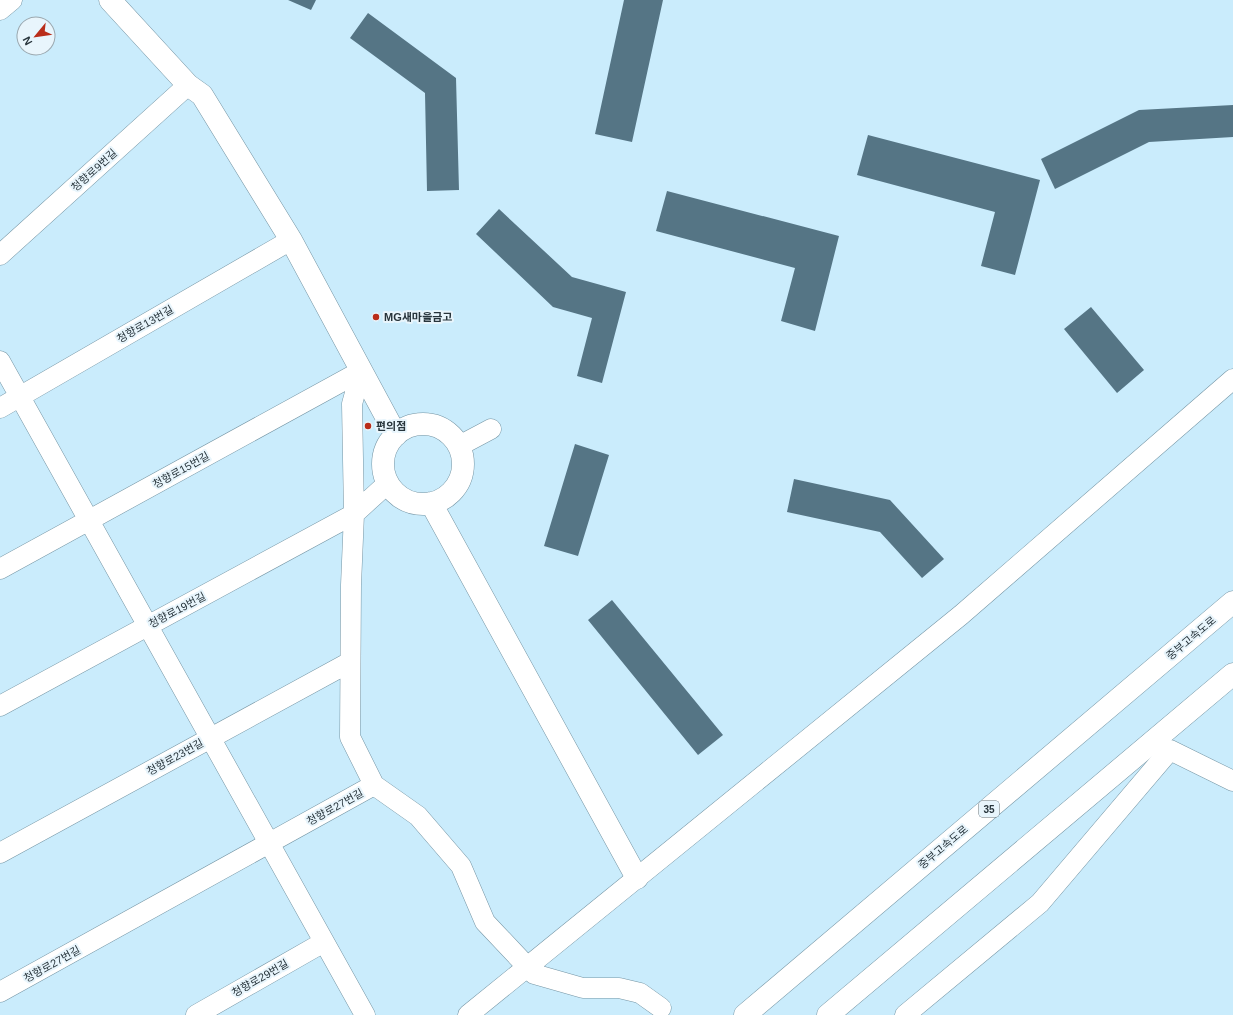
<svg xmlns="http://www.w3.org/2000/svg" width="1233" height="1015" viewBox="0 0 1233 1015" font-family="Arial,'Noto Sans KR',sans-serif">
  <style>
    .building { fill: #557585 }
    .lines { fill: none; stroke-linecap: round; stroke-linejoin: round }
    .street-casing { stroke: #7595a4; stroke-width: 21 }
    .secondary-casing { stroke: #7595a4; stroke-width: 23 }
    .highway-casing { stroke: #7595a4; stroke-width: 23 }
    .street { stroke: #fff; stroke-width: 20 }
    .secondary { stroke: #fff; stroke-width: 22 }
    .highway { stroke: #fff; stroke-width: 22 }
    .poi-dot { fill: #b92d1a; stroke: #e8f5fc; stroke-width: 1.5 }
    .labels { text-anchor: middle; stroke-width: 4; stroke-linejoin: round; paint-order: stroke }
    .shield { fill: #e8f5fc; stroke: #616e75; stroke-width: 1 }
    .shield-label { font-size: 10px; font-weight: bold; fill: #27343b }
    .street-label { font-size: 11px; fill: #27343b; stroke: #e8f5fc }
    .poi-label { font-size: 11px; font-weight: bold; fill: #27343b; stroke: #e8f5fc; text-anchor: start }
  </style>
  <rect width="100%" height="100%" fill="#caecfc"/>
  <path class="building" d="M288,0H316L311,10Z
    M624,0H663L632,142L595,134Z
    M368,13L456,78L459,190L427,191L425,93L350,38Z
    M1233,105V137L1149,142L1055,189L1041,159L1139,110Z
    M868,135L1040,180L1015,275L981,266L995,212L857,175Z
    M667,191L839,236L815,331L781,321L795,268L656,231Z
    M499,209L572,277L626,292L602,383L577,376L592,318L553,307L476,234Z
    M1091,307L1144,370L1117,393L1064,329Z
    M575,444L609,455L578,556L544,546Z
    M794,479L890,500L944,559L922,578L880,532L787,512Z
    M612,600L723,735L698,755L588,620Z"/>
  <g class="lines">
    <defs>
      <path id="street" d="M0,10L12,0
        M0,255L188,85
        M0,361L365,1015
        M361,371L352,404L354,514L351,585L350,737L374,785L418,816L461,866L485,922L534,974L583,988H619L640,993L661,1008
        M0,408L291,240
        M459,446L491,429
        M0,569L361,371
        M0,706L354,514L388,483
        M0,853L350,662
        M0,992L374,785
        M196,1015L324,942
        M468,1015L961,615L1233,379
        M905,1015L1040,903L1170,750L1233,781"/>
      <path id="secondary" d="M110,0L188,85L202,95L291,240L396,435
        M383 464a40 40 0 1 1 80 0a40 40 0 1 1-80 0Z
        M431,503L637,878"/>
      <path id="highway" d="M745,1015L1233,602
        M828,1015L1233,674"/>
    </defs>
    <use href="#street" class="street-casing"/>
    <use href="#secondary" class="secondary-casing"/>
    <use href="#highway" class="highway-casing"/>
    <use href="#street" class="street"/>
    <use href="#secondary" class="secondary"/>
    <use href="#highway" class="highway"/>
  </g>
  <g class="poi-dot">
    <circle cx="376" cy="317" r="4"/>
    <circle cx="368" cy="426" r="4"/>
  </g>
  <g class="labels">
    <rect class="shield" x="979" y="801" width="20" height="16" rx="3"/>
    <g class="shield-label">
      <text x="989" y="813">35</text>
    </g>
    <g class="street-label">
      <text transform="translate(94 170) rotate(-42)" y="4">청향로9번길</text>
      <text transform="translate(145 324) rotate(-30)" y="4">청향로13번길</text>
      <text transform="translate(181 470) rotate(-29)" y="4">청향로15번길</text>
      <text transform="translate(177 610) rotate(-28)" y="4">청향로19번길</text>
      <text transform="translate(1191 638) rotate(-40)" y="4">중부고속도로</text>
      <text transform="translate(175 757) rotate(-29)" y="4">청향로23번길</text>
      <text transform="translate(335 807) rotate(-29)" y="4">청향로27번길</text>
      <text transform="translate(943 847) rotate(-40)" y="4">중부고속도로</text>
      <text transform="translate(52 964) rotate(-29)" y="4">청향로27번길</text>
      <text transform="translate(260 978) rotate(-30)" y="4">청향로29번길</text>
    </g>
    <g class="poi-label">
      <text x="384" y="321">MG새마을금고</text>
      <text x="376" y="430">편의점</text>
    </g>
  </g>
  <g transform="translate(36 36) rotate(241)"><circle r="19" fill="#e8f5fc" stroke="#9ba8af"/>
  <path d="M0-3L7 15L0 10L-7 15Z" fill="#b92d1a"/>
  <text y="-6" font-size="11" font-weight="bold" text-anchor="middle" fill="#27343b">N</text>
  </g>
</svg>
